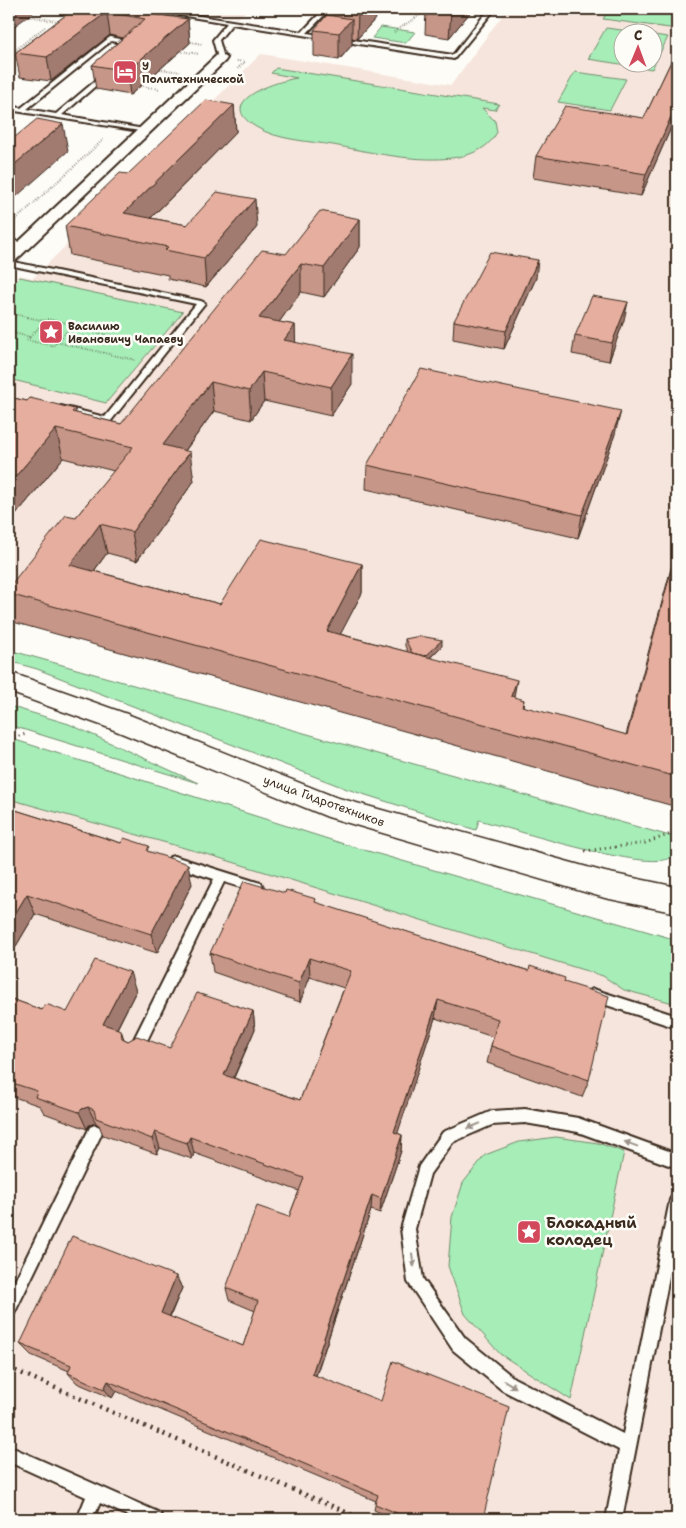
<svg xmlns="http://www.w3.org/2000/svg" width="686" height="1528" viewBox="0 0 686 1528" font-family="'Shantell Sans',sans-serif">
  <style>
    .built { fill: #f6e5dc; fill-rule: evenodd }
    .green { fill: #a7edb8; stroke: #718c6b }
    .lines { fill: none; stroke-linecap: round; stroke-linejoin: round }
    .lane-casing { stroke: #3b2a1e; stroke-width: 4 }
    .street-casing { stroke: #3b2a1e; stroke-width: 4 }
    .secondary-casing { stroke: #3b2a1e; stroke-width: 3 }
    .path-far2 { stroke: #3b2a1e; stroke-width: 2; stroke-dasharray: 0.5 2; stroke-linecap: butt }
    .path-far1 { stroke: #3b2a1e; stroke-width: 3; stroke-dasharray: 1 4; stroke-linecap: butt }
    .path { stroke: #3b2a1e; stroke-width: 4.5; stroke-dasharray: 2 5; stroke-linecap: butt }
    .lane { fill: #fdfcf7; fill-rule: evenodd }
    .street { fill: #fdfcf7; fill-rule: evenodd }
    .secondary { fill: #fdfcf7; fill-rule: evenodd }
    .wall { fill: #c69688; stroke: #3b2a1e }
    .shaded-wall { fill: #a17a6f; stroke: #3b2a1e }
    .building { fill: #e6ae9e; stroke: #3b2a1e }
    .oneway { fill: #9c938a }
    .labels { text-anchor: middle; stroke-width: 5; stroke-linejoin: round; paint-order: stroke }
    .far-poi-label { font-size: 11px; font-weight: bold; fill: #3b2a1e; stroke: #fdfcf7; text-anchor: start }
    .street-label { font-size: 12px; fill: #3b2a1e; stroke: #fdfcf7 }
    .near-poi-label { font-size: 15px; font-weight: bold; fill: #3b2a1e; stroke: #fdfcf7; text-anchor: start }
  </style>
  <rect width="100%" height="100%" fill="#fdfcf7"/>
  <filter id="ink" filterUnits="userSpaceOnUse"><feTurbulence type="fractalNoise" baseFrequency=".02" numOctaves="2"/><feDisplacementMap in="SourceGraphic" scale="10" xChannelSelector="R" yChannelSelector="G"/><feConvolveMatrix kernelMatrix="1 2 1 2 8 2 1 2 1" color-interpolation-filters="sRGB"/></filter>
  <g filter="url(#ink)">
    <path class="built" d="M179,9H248L238,18Z
      M507,9H677V807L9,621V285L19,275L33,278L261,54L451,85ZM624,32H654V62H624Z
      M9,763L677,971V1519H9Z"/>
    <path class="green" d="M609,9H677V29L603,19Z
      M381,27L415,32L406,43L372,38Z
      M606,28L637,32H624V62H654V35L668,37L652,69L588,59Z
      M276,68L499,104L495,110L482,108L495,121L497,132C474,179 372,152 333,145C308,141 277,140 256,127C212,101 277,81 297,78L271,73Z
      M575,72L626,79L610,110L558,102Z
      M20,277L183,312L106,403L9,379V288Z
      M9,650L677,838V852C675,854 671,858 668,859C637,869 516,830 479,820L476,830L347,789L37,669L9,661Z
      M9,706L69,724L198,783L9,725Z
      M9,738L347,845L677,940V1004L624,990L603,976L213,856L9,799Z
      M556,1137L598,1143L624,1152L571,1400L500,1354L465,1314L448,1266L452,1217L463,1183L485,1155L519,1142Z"/>
    <g class="lines">
      <defs>
        <path id="lane" d="M144,9H156L302,32L324,9H330L307,33L453,55L489,9H495L454,59L232,24L219,40L224,58L221,60L218,58L213,40L227,23Z
          M110,37L137,43L134,45L111,41L27,109L56,114L106,72L108,73V75L62,115L144,129L146,130V132L9,110V106L21,108Z
          M9,240L26,243L27,245L23,247L9,244Z
          M9,261L201,301L205,303L110,422L107,423L58,411L57,409L61,406L105,417L196,304L9,265Z
          M174,856L257,882L261,883L263,887L261,891L257,892L224,882L140,1055L135,1057L130,1055L128,1051L214,879L170,865L168,861L170,857Z
          M593,989L677,1016V1028L588,999L587,995L588,991Z
          M525,1109L578,1118L677,1154V1168L578,1132L525,1123L492,1125L453,1142L430,1174L415,1229L423,1279L465,1338L514,1378L623,1434L670,1200L672,1195L677,1193V1236L622,1519H606L619,1450L502,1390L453,1350L408,1282L401,1229L419,1166L443,1132L492,1111Z
          M95,1125L100,1127L102,1132L100,1137L14,1314L9,1317V1293L90,1127Z
          M9,1446L160,1513L162,1519H135L100,1503L93,1519H77L86,1497L9,1462Z"/>
        <path id="street" d="M221,54L227,58L225,61L14,262L9,263V251L217,55Z"/>
        <path id="secondary" d="M9,672L127,714L335,797L605,872L677,887V913L605,898L328,817L109,728L9,692Z"/>
      </defs>
      <use href="#lane" class="lane-casing"/>
      <use href="#street" class="street-casing"/>
      <use href="#secondary" class="secondary-casing"/>
      <path class="path-far2" d="M23,15L62,22
        M394,32L429,9
        M186,41L202,44
        M180,51L199,54
        M9,55L46,26
        M237,61L245,62L237,69
        M160,69L180,72
        M141,86L160,89
        M9,226L104,139
        M9,313L45,321L47,319L73,324L71,327L148,344
        M9,332L30,337L26,340L53,346L56,342L135,360
        M30,337L45,321
        M57,342L71,327"/>
      <path class="path-far1" d="M9,739L26,734
        M585,851L645,843L677,832"/>
      <path class="path" d="M9,1368L362,1519"/>
      <use href="#lane" class="lane"/>
      <use href="#street" class="street"/>
      <use href="#secondary" class="secondary"/>
    </g>
    <path class="wall" d="M74,9L173,17L188,19L190,43L130,95L96,89L92,65L123,38L110,35L51,81L20,77L15,53Z
      M333,9H384L357,39L352,38V45L339,60L314,56V30L333,16Z
      M426,9H473L449,38L425,34Z
      M677,49V114L641,196L533,178L536,156L644,118Z
      M234,105L236,132L151,218L187,225L257,227L206,287L168,279V275L70,255L65,226L128,174Z
      M360,219V247L324,297L301,292L279,322L295,325V342L352,384L331,416L264,401L251,420L214,411L185,451L194,481L137,561L107,553L94,571L220,604L362,564V593L340,634L408,652L405,646V639L442,646L430,658L514,697L524,700L523,707L626,735L677,546V807L13,622L9,609V587L76,517L114,471L63,458L9,523V397L27,401L75,409L76,413L121,424L286,254Z
      M536,278L504,349L453,339L454,321Z
      M624,320L609,361L572,354L575,336Z
      M615,434L578,538L366,489L367,465Z
      M677,497V511L674,510Z
      M9,808L150,852L192,884L157,953L35,914L9,958Z
      M316,903L564,982L589,1080L582,1097L487,1063L493,1037L435,1018L397,1133L402,1135L401,1151L380,1213L371,1210L316,1376L483,1519H395L374,1510L376,1501L116,1391L112,1398L77,1383L68,1373L69,1371L31,1355L20,1344L176,1276L182,1288L170,1317L243,1346L255,1311L229,1300L226,1288L289,1217L299,1191L194,1153L192,1159L160,1148L157,1154L103,1135L99,1125L96,1123L89,1125L87,1129L44,1113L40,1106L14,1097L9,1088V998L42,1010L67,1012L136,991L117,1029L121,1030L124,1039L128,1041L170,1048L253,1011L255,1029L234,1078L300,1100L344,988L310,977L300,1002L213,972L210,953Z"/>
    <path class="shaded-wall" d="M9,9H38L9,30Z
      M157,9H172L173,21L151,14Z
      M361,9H384L357,39L358,13Z
      M454,9H473L449,38L451,12Z
      M107,12L110,35L51,81L47,57Z
      M188,19L190,43L130,95L127,71Z
      M352,19V45L339,60V33Z
      M677,103V114L641,196L646,174Z
      M234,105L236,132L130,239L124,213Z
      M63,124L68,151L9,203V169Z
      M255,199L257,227L206,287L204,258Z
      M360,219V247L324,297V268Z
      M538,260L536,278L504,349L506,331Z
      M301,264V292L261,347L259,318Z
      M628,302L624,320L609,361L612,343Z
      M295,325L296,354L284,340Z
      M352,354V384L331,416V387Z
      M262,372L264,401L251,420L249,391Z
      M211,382L214,411L167,475L163,445Z
      M621,411L615,434L578,538L582,515Z
      M56,429L63,458L9,523V484Z
      M190,452L194,481L137,561L132,532Z
      M100,524L107,553L77,594L70,565Z
      M362,564V593L327,660V631Z
      M442,640V646L417,670L418,664Z
      M517,680L512,708L511,696Z
      M188,864L192,884L157,953L151,934Z
      M27,894L35,914L9,958V924Z
      M309,958L310,977L300,1002L299,983Z
      M130,972L136,991L110,1042L103,1024Z
      M438,1000L435,1018L393,1148L394,1132Z
      M253,1011L255,1029L227,1092L224,1075Z
      M88,1107L96,1123L89,1125L87,1129L79,1112L82,1109Z
      M155,1132L160,1148L157,1154L152,1139Z
      M402,1135L401,1151L380,1213L381,1199Z
      M190,1137L194,1153L192,1159L187,1143Z
      M372,1195L371,1210L313,1384L312,1374Z
      M9,1214L15,1223L9,1235Z
      M176,1276L182,1288L166,1324L161,1313Z
      M108,1381L116,1391L112,1398L104,1389Z"/>
    <path class="building" d="M74,9H157L151,14L188,19L127,71L92,65L145,19L107,12L47,57L15,53Z
      M333,9H361L358,13Z
      M427,9H454L451,12Z
      M327,15L352,19L339,33L314,30Z
      M677,49V103L646,174L536,156L565,106L644,118Z
      M206,100L234,105L124,213L187,225L217,192L255,199L204,258L165,250L168,247L65,226L120,173L128,174Z
      M37,119L63,124L9,169V142Z
      M320,211L360,219L324,268L301,264L259,318L295,325L284,340L352,354L331,387L262,372L249,391L211,382L163,445L190,452L132,532L100,524L70,565L220,604L261,539L362,564L327,631L517,680L511,696L524,700L522,706L627,735L677,549V777L9,594V587L66,515L76,517L133,447L56,429L9,484V397L27,401L30,398L75,409L72,412L121,424L262,250L286,254Z
      M490,252L538,260L506,331L454,321Z
      M592,296L628,302L612,343L575,336Z
      M421,369L621,411L582,515L367,465Z
      M420,636L442,640L425,656L412,653L405,639Z
      M9,808L121,843L124,838L149,846L147,851L188,864L151,934L27,894L9,924Z
      M244,881L285,893L286,890L316,899L315,902L529,971L530,966L565,978L564,982L609,996L589,1080L491,1046L498,1019L438,1000L394,1132L402,1135L381,1199L372,1195L312,1374L381,1401L393,1361L509,1407L483,1519H434L421,1513L419,1519H411L375,1504L378,1495L108,1381L104,1389L68,1373L71,1365L20,1344L72,1236L176,1276L161,1313L243,1346L258,1301L226,1288L257,1206L289,1217L304,1178L190,1137L187,1143L155,1132L152,1139L96,1118L94,1110L88,1107L82,1109L79,1112L35,1097L37,1091L9,1082V998L42,1010L46,1004L67,1012L95,960L130,972L103,1024L121,1030L122,1038L128,1041L137,1036L170,1048L197,993L253,1011L224,1075L300,1100L351,971L309,958L299,983L210,953Z"/>
    <defs><path id="oneway-solid" d="M-6-.8H1V-3.2L6.5 0L1 3.2V.8H-6Z" transform="scale(1.25)"/></defs>
    <g class="oneway">
      <use href="#oneway-solid" transform="translate(474 1126) rotate(157)"/>
      <use href="#oneway-solid" transform="translate(631 1144) rotate(-160)"/>
      <use href="#oneway-solid" transform="translate(413 1260) rotate(81)"/>
      <use href="#oneway-solid" transform="translate(510 1384) rotate(32)"/>
    </g>
  </g>
  <defs>
    <symbol id="hotel-square" viewBox="-11 -11 22 22"><rect x="-9" y="-9" width="18" height="18" rx="4" fill="#d1495b" stroke="#fdfcf7"/><path d="M-6-4.5h1.5V1H6V5H4.5V3h-9V5H-6ZM-4 0a1.8 1.8 0 1 1 3.6 0ZM.5 0V-2.5h3Q6-2.5 6 0Z" fill="#fff"/></symbol>
    <symbol id="sight-square" viewBox="-11 -11 22 22"><rect x="-9" y="-9" width="18" height="18" rx="4" fill="#d1495b" stroke="#fdfcf7"/><path d="M0-6L1.8-2.2L6-1.7L2.9 1.2L3.7 5.4L0 3.3L-3.7 5.4L-2.9 1.2L-6-1.7L-1.8-2.2Z" fill="#fff"/></symbol>
  </defs>
  <g fill-rule="evenodd">
    <use href="#hotel-square" x="111" y="58" width="28" height="28"/>
    <use href="#sight-square" x="37" y="318" width="28" height="28"/>
    <use href="#sight-square" x="515" y="1218" width="28" height="28"/>
  </g>
  <g class="labels">
    <g class="far-poi-label">
      <text x="142" y="70">У<tspan x="142" dy="13">Политехнической</tspan></text>
      <text x="68" y="330">Василию<tspan x="68" dy="13">Ивановичу Чапаеву</tspan></text>
    </g>
    <g class="street-label">
      <text transform="translate(324 801) rotate(20)" y="4">улица Гидротехников</text>
    </g>
    <g class="near-poi-label">
      <text x="546" y="1228">Блокадный<tspan x="546" dy="17">колодец</tspan></text>
    </g>
  </g>
  <rect width="686" height="1528" fill="none" stroke="#fdfcf7" stroke-width="30"/>
  <rect x="15" y="15" width="656" height="1498" fill="none" stroke="#3b2a1e" stroke-width="2" filter="url(#ink)"/>
  <g transform="translate(638 48) rotate(1)"><circle r="24" fill="#fdfcf7" stroke="#afa8a0"/>
  <path d="M0-4L9 19L0 12L-9 19Z" fill="#d1495b"/>
  <text y="-8" font-size="14" font-weight="bold" text-anchor="middle" fill="#3b2a1e">С</text>
  </g>
</svg>
